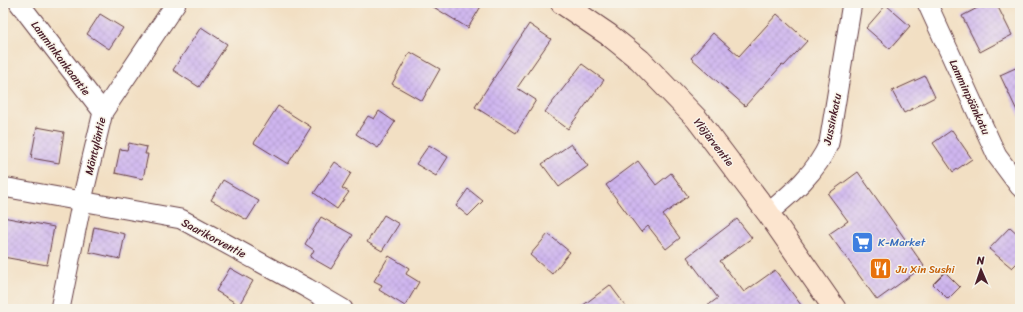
<svg xmlns="http://www.w3.org/2000/svg" width="1023" height="312" viewBox="0 0 1023 312" font-family="Sriracha,sans-serif">
  <style>
    .building { fill: url(#building-cross-hatch) }
    .lines { fill: none; stroke-linecap: round; stroke-linejoin: round }
    .minor-casing { stroke: #633c42; stroke-width: 21 }
    .secondary-casing { stroke: #633c42; stroke-width: 24 }
    .minor { stroke: #fff; stroke-width: 19 }
    .secondary { stroke: #fce5cf; stroke-width: 22 }
    .labels { text-anchor: middle; stroke-width: 3; stroke-linejoin: round; paint-order: stroke }
    .street-label { font-size: 11px; fill: #4a1f2b; stroke: #f7f3e8 }
    .shop-label { font-size: 11px; fill: #366cbe; stroke: #f7f3e8; text-anchor: start }
    .food-label { font-size: 11px; fill: #c56008; stroke: #f7f3e8; text-anchor: start }
  </style>
  <defs>
    <pattern id="building-cross-hatch" width="8" height="8" patternUnits="userSpaceOnUse"><rect width="8" height="8" fill="#cfb6ef"/><path d="M0 0l8 8M0 8l8-8" fill="none" stroke="#b39ccd"/></pattern>
  </defs>
  <rect width="100%" height="100%" fill="#f7f3e8"/>
  <filter id="ink" filterUnits="userSpaceOnUse"><feTurbulence type="fractalNoise" baseFrequency=".025" numOctaves="2"/><feDisplacementMap in="SourceGraphic" scale="8" xChannelSelector="R" yChannelSelector="G"/><feConvolveMatrix kernelMatrix="1 2 1 2 8 2 1 2 1" color-interpolation-filters="sRGB"/></filter>
  <filter id="wash" filterUnits="userSpaceOnUse"><feTurbulence type="fractalNoise" baseFrequency=".012" numOctaves="4" result="noise"/><feDisplacementMap in="SourceGraphic" scale="16" xChannelSelector="R" yChannelSelector="G"/><feGaussianBlur stdDeviation="0.9" result="paint"/><feColorMatrix in="noise" values="0 0 0 0 0 0 0 0 0 0 0 0 0 0 0 0 0 1.4 0 .05"/><feComposite in="paint" operator="in"/></filter>
  <g filter="url(#wash)">
    <rect width="100%" height="100%" fill="#f2dfc3"/>
    <g id="blocks">
      <path class="building" d="M427,3H483L468,28Z
        M987,3H996L1012,35L980,52L962,16Z
        M886,5L910,26L890,49L866,28Z
        M100,14L123,28L109,49L87,34Z
        M777,14L807,41L784,66L782,65L745,106L691,58L713,33L739,56Z
        M529,24L551,39L517,88L536,100L516,133L475,107Z
        M201,27L227,44L199,87L173,70Z
        M410,52L440,69L422,101L392,84Z
        M582,64L604,80L568,129L545,112Z
        M1020,66V117L1000,75Z
        M925,76L935,97L904,113L892,91Z
        M278,106L311,127L288,164L254,143Z
        M379,111L395,122L378,148L356,134L368,116L374,119Z
        M37,127L64,132L59,163L31,158Z
        M952,130L972,159L953,172L933,143Z
        M129,143L147,147L145,154H148L143,179L115,173L120,149L127,150Z
        M571,144L588,166L559,187L542,164Z
        M429,145L448,157L436,176L416,164Z
        M638,161L656,185L671,173L688,196L663,215L680,238L666,249L648,226L641,232L606,185Z
        M335,162L351,173L342,188L349,192L337,209L314,193Z
        M858,172L924,266L877,300L829,234L848,221L828,194Z
        M223,180L259,201L247,220L211,200Z
        M468,189L483,201L468,216L456,206Z
        M384,215L399,224L382,251L367,242Z
        M3,217L54,227L47,265L3,257Z
        M321,217L353,235L331,269L310,257L314,250L305,244Z
        M737,219L752,238L720,261L744,292L775,270L804,309H703L718,298L687,257Z
        M94,227L125,234L120,259L89,252Z
        M1010,227L1020,236V260L1012,268L989,249Z
        M548,234L570,252L552,274L530,255Z
        M389,256L409,268L406,274L419,282L405,306L379,290L382,285L374,281Z
        M230,268L253,281L239,305L216,291Z
        M945,272L960,287L948,299L933,284Z
        M610,285L628,309H578Z"/>
    </g>
  </g>
  <g filter="url(#ink)">
    <use href="#blocks" fill-opacity="0" stroke="#633c42" stroke-width="1"/>
    <g class="lines">
      <defs>
        <path id="minor" d="M19,3L103,112
          M927,3L997,156L1020,187
          M3,187L181,219L307,288L343,309
          M768,213C791,194 817,172 829,143L852,3
          M60,309L82,200L103,112L176,3"/>
        <path id="secondary" d="M562,3L609,35L640,60L697,119L768,213L835,309"/>
      </defs>
      <use href="#minor" class="minor-casing"/>
      <use href="#secondary" class="secondary-casing"/>
      <use href="#minor" class="minor"/>
      <use href="#secondary" class="secondary"/>
    </g>
  </g>
  <defs>
    <symbol id="supermarket-square" viewBox="-11 -11 22 22"><rect x="-9" y="-9" width="18" height="18" rx="4" fill="#3f7fe0" stroke="#f7f3e8"/><path d="M-6-5.5h2.5l.6 2H6L4.5 2H-2.5L-4.4-4H-6ZM-1.5 3.2a1.3 1.3 0 1 0 .1 0ZM3 3.2a1.3 1.3 0 1 0 .1 0Z" fill="#fff"/></symbol>
    <symbol id="restaurant-square" viewBox="-11 -11 22 22"><rect x="-9" y="-9" width="18" height="18" rx="4" fill="#e8710a" stroke="#f7f3e8"/><path d="M-5-6h1v4h1v-4h1v4h1v-4h1v5L-1.5 .5V6h-2V.5L-5-1ZM5-6V6H3V1.5H1.5Q1.5-4 5-6Z" fill="#fff"/></symbol>
  </defs>
  <g fill-rule="evenodd">
    <use href="#supermarket-square" x="850" y="230" width="25" height="25"/>
    <use href="#restaurant-square" x="868" y="256" width="25" height="25"/>
  </g>
  <g class="labels">
    <g class="street-label">
      <text transform="translate(61 58) rotate(53)" y="4">Lamminkankaantie</text>
      <text transform="translate(970 97) rotate(65)" y="4">Lamminpäänkatu</text>
      <text transform="translate(832 119) rotate(-78)" y="4">Jussinkatu</text>
      <text transform="translate(714 142) rotate(52)" y="4">Ylöjärventie</text>
      <text transform="translate(95 146) rotate(-77)" y="4">Mäntyläntie</text>
      <text transform="translate(214 238) rotate(28)" y="4">Saarikorventie</text>
    </g>
    <g class="shop-label">
      <text x="878" y="246">K-Market</text>
    </g>
    <g class="food-label">
      <text x="896" y="273">Ju Xin Sushi</text>
    </g>
  </g>
  <rect width="1023" height="312" fill="none" stroke="#f7f3e8" stroke-width="16"/>
  <g transform="translate(981 270) rotate(358)" stroke="#f7f3e8" stroke-width="3" paint-order="stroke">
  <path d="M0-3L7 15L0 10L-7 15Z" fill="#4a1f2b"/>
  <text y="-6" font-size="11" font-weight="bold" text-anchor="middle" fill="#4a1f2b">N</text>
  </g>
</svg>
